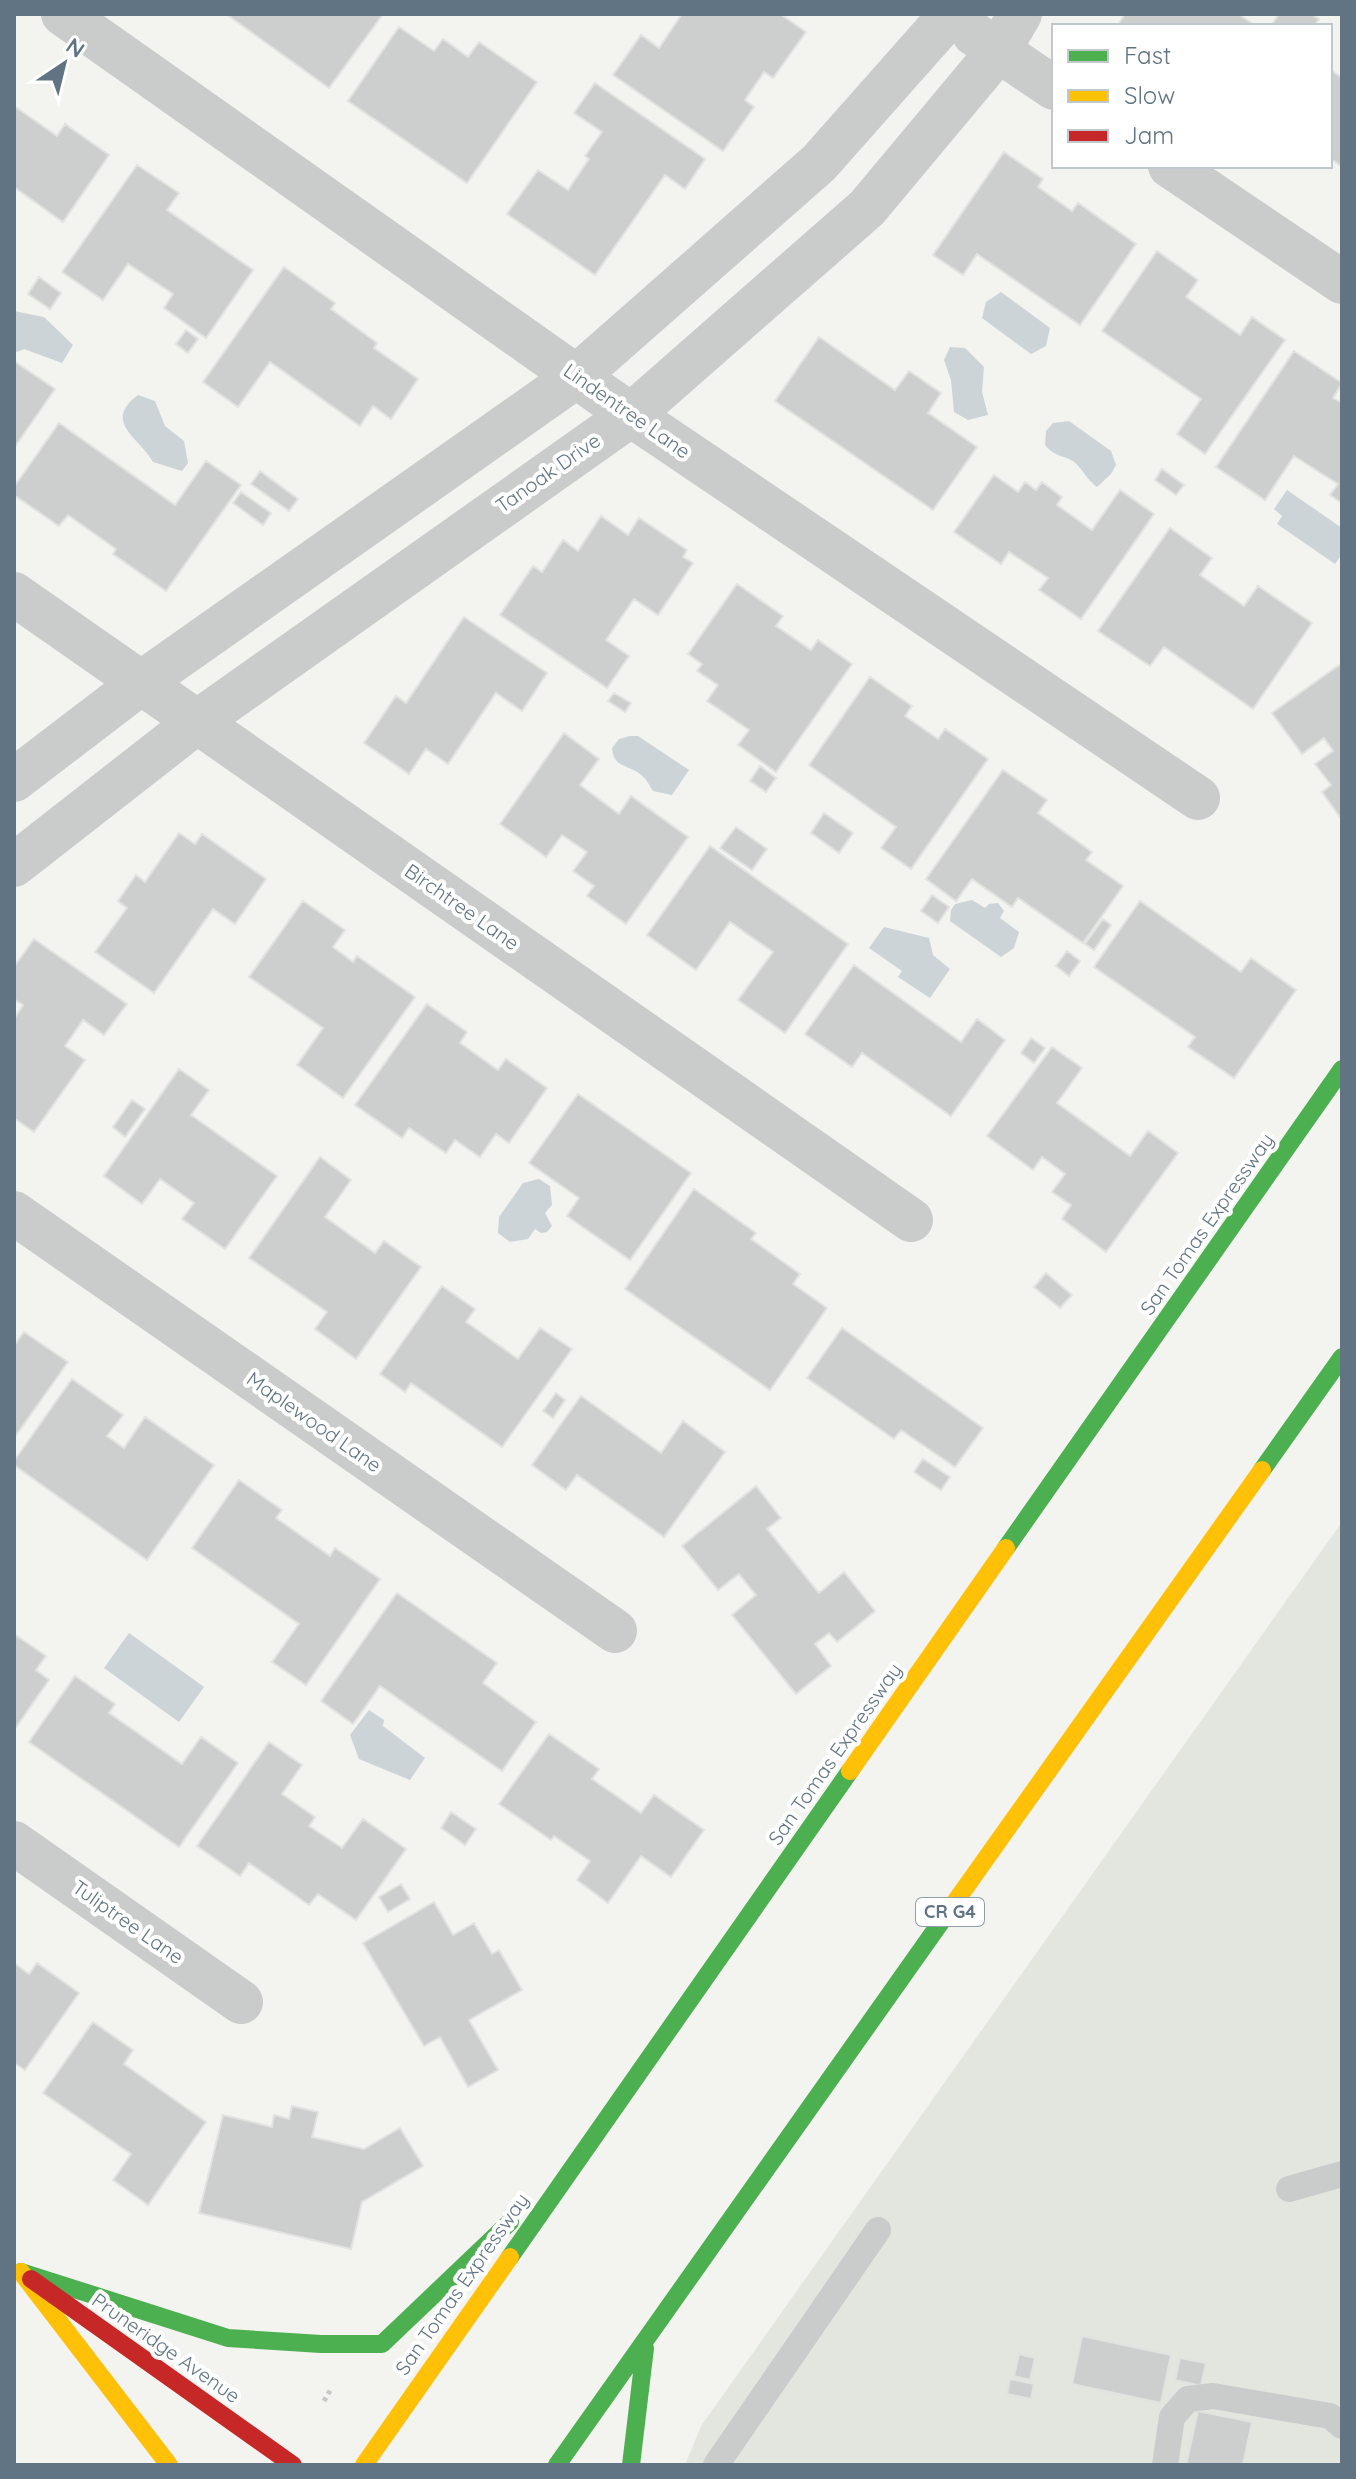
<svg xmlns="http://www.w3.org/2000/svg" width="1356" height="2479" viewBox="0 0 1356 2479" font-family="Quicksand,sans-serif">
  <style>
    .green { fill: #e2e6de }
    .water { fill: #ccd4d7 }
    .building { fill: #cdcfce; stroke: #e2e2e0; stroke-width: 2 }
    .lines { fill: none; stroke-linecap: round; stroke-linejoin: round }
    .path { stroke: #c8c8c9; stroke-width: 5; stroke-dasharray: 4 4; stroke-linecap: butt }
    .lane { stroke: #cacccc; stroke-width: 26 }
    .street { stroke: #cacccc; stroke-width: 44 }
    .fast { stroke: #4caf50; stroke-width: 18 }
    .slow { stroke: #ffc107; stroke-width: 18 }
    .jam { stroke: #c62828; stroke-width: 18 }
    .labels { text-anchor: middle; stroke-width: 8; stroke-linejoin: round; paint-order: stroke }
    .shield { fill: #fff; stroke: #909ea8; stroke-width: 2 }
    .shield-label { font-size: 18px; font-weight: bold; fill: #617483 }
    .street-label { font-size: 20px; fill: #617483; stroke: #fff }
  </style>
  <rect width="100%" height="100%" fill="#f3f3f0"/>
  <path class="green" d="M1342,1522V2465H685L701,2426Z"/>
  <path class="water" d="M1001,292L1050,328L1046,346L1031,354L982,318L986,302Z
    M14,311L44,317L73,345L62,363L24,349L17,352L14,350Z
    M950,347L965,348L984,367L982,392L988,415L968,420L954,412L951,380L944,360Z
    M138,395L155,401L165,426L184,441L188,463L182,471L153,462C139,437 102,422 138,395Z
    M1069,421L1111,451L1116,465L1111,474L1097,487C1088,480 1086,475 1079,467C1070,454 1057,460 1045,445L1046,431L1053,423Z
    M1287,490L1342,528V554L1335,564L1277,524L1282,516L1274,509Z
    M630,736H638L689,770L672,795L653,791C649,785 646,778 640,774C627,764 614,768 612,748L619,739Z
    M972,900L985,908L989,904L998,903L1004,911L1000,918L1019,932L1014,948L1001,957L950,921L951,910L955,904Z
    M884,927L929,938L933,955L950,969L930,998L898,977L902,971L869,948Z
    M539,1179L550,1186L552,1205L545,1213L552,1226L547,1232L541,1233L535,1229L528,1239L510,1242L498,1233L499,1217L523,1183Z
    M129,1633L204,1687L179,1722L104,1668Z
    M369,1710L384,1720L383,1726L425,1758L410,1780L359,1759L350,1735Z"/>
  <path class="building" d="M226,14H383L329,88Z
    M682,14H780L806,32L773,78L764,72L745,100L754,107L723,151L613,75L641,35L659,48Z
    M1125,14H1238L1256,26H1122L1119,23Z
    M1279,14H1311L1319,19L1314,26H1271Z
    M399,27L434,51L443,39L468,57L479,42L537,82L467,183L348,101Z
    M1330,69L1342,78V167L1330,158Z
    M595,83L705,159L685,189L665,175L595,275L507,214L538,170L568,190L589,159L585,156L602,132L574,113Z
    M14,106L57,136L65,124L109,155L63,222L14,187Z
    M1004,152L1043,179L1038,187L1072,211L1078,203L1136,244L1080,325L977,254L963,275L933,255Z
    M137,165L179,193L167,210L253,270L206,338L164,308L173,294L128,264L103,300L62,272Z
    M1157,251L1198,280L1186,297L1240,335L1252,317L1285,340L1205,454L1177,434L1201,399L1102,331Z
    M284,267L335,303L331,309L377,343L374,348L418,379L391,419L373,406L360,426L270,362L238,407L203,382Z
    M39,277L61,293L50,309L28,294Z
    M186,330L198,339L188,353L176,344Z
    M819,337L895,390L909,371L941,393L928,413L977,447L933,510L775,401Z
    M1294,351L1342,383L1333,398L1342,403V503L1330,495L1338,484L1294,456L1265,500L1216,467Z
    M14,361L55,389L14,448Z
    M59,423L175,505L206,461L241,485L166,591L113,554L116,549L68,515L59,526L14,495V487Z
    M1162,469L1184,485L1176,495L1155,480Z
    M260,471L298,499L289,511L251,484Z
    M994,475L1018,492L1025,482L1036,490L1042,482L1062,497L1057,505L1092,530L1120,490L1154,514L1081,619L1039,590L1048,578L1009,552L1001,564L954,532Z
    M241,492L271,513L263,525L233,503Z
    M601,516L628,535L639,518L687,550L683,557L693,563L658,615L634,599L606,640L629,656L607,688L500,615L533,566L542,572L563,540L578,551Z
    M1170,528L1212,558L1200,575L1244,606L1258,586L1312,623L1253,709L1164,647L1150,666L1098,631Z
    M737,584L783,616L776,626L811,650L818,640L852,664L776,772L738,745L749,730L707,701L718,685L697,671L702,664L688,654Z
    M464,617L547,673L522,711L496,693L448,764L426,749L409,774L364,743L396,696L406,703Z
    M1342,663V820L1322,792L1331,785L1315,764L1333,751L1324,738L1302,754L1272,713Z
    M870,677L912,706L905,716L938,739L945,729L988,759L911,869L881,848L896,827L809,765Z
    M614,693L631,703L625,712L608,701Z
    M564,733L599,759L580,785L619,814L631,796L688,837L626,924L587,896L594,886L573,871L587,852L562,835L546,857L500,824Z
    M760,766L776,778L766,792L750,781Z
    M1003,770L1047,800L1038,813L1092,852L1086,860L1123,886L1083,943L1018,898L1012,907L972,879L956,901L926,879Z
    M824,813L853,833L839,853L811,833Z
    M736,827L767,849L752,870L720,848Z
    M179,833L195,844L202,834L266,879L235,924L213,909L154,993L95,952L127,908L118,901L136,875L145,882Z
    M710,846L848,944L785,1033L738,1000L773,952L730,922L696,970L647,935Z
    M932,895L949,907L938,923L921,911Z
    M303,901L345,930L333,947L353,962L357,956L415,997L343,1098L297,1065L323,1028L249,977Z
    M1140,901L1241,972L1251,958L1296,990L1234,1078L1188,1047L1195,1037L1094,967Z
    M1103,919L1111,925L1094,950L1085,944Z
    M34,939L127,1004L104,1035L83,1020L65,1046L85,1060L34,1132L14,1118V1019L23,1005L14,999V967Z
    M1067,951L1080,961L1069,976L1056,966Z
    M854,965L961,1042L977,1019L1005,1040L951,1116L862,1053L852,1067L805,1034Z
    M427,1004L467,1032L460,1043L498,1070L506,1059L547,1088L509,1143L496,1134L480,1157L455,1140L446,1153L409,1128L402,1138L355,1105Z
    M1031,1038L1045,1048L1034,1063L1021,1053Z
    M1052,1047L1082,1068L1057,1103L1130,1156L1148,1131L1178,1153L1106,1252L1062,1219L1071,1205L1052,1192L1065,1174L1042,1157L1033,1170L987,1136Z
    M179,1069L209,1090L191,1115L277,1176L225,1249L182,1219L194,1203L160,1179L142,1204L104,1176Z
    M578,1094L691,1173L630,1260L567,1216L579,1198L529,1163Z
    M132,1100L145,1109L125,1137L113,1127Z
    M320,1157L351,1180L325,1217L375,1253L384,1241L421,1267L356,1359L315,1329L327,1312L249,1258Z
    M694,1189L756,1233L751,1239L800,1274L793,1284L827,1308L770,1390L625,1289Z
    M1046,1273L1072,1295L1060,1308L1034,1287Z
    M442,1286L475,1309L466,1322L518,1359L540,1328L572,1349L502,1447L411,1383L405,1392L380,1374Z
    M842,1328L983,1428L955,1467L901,1430L894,1439L807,1378Z
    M24,1332L68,1362L14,1438V1342L16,1343Z
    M72,1379L123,1415L107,1436L124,1448L145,1417L214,1465L147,1560L14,1465V1461Z
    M556,1393L565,1400L553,1418L543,1411Z
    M581,1396L661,1453L683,1421L725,1452L664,1537L577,1475L566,1490L532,1465Z
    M923,1459L950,1477L941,1490L914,1472Z
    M239,1480L282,1510L276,1518L330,1556L335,1548L380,1579L306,1685L272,1662L299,1624L192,1548Z
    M756,1486L781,1518L767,1529L819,1593L844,1572L875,1611L837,1642L829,1633L815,1644L831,1666L796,1694L732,1615L756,1595L739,1574L718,1590L682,1546Z
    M397,1593L497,1663L483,1683L536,1722L502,1771L380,1686L353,1724L321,1701Z
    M14,1634L46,1656L36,1670L49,1680L14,1730Z
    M75,1676L115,1704L109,1713L182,1764L201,1737L238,1763L179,1847L29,1742Z
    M549,1734L599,1769L592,1779L641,1813L654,1795L704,1830L671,1877L641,1856L608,1903L577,1880L590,1861L554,1836L551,1840L499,1804Z
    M269,1742L302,1765L282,1794L315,1817L309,1826L342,1848L363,1819L406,1849L356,1920L318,1894L309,1905L249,1863L240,1876L197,1846Z
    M451,1812L476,1829L465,1845L441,1828Z
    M401,1884L410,1899L388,1912L379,1897Z
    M434,1902L453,1935L474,1923L492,1954L499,1950L522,1990L469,2020L498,2070L468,2087L440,2037L424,2046L363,1943Z
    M14,1963L29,1974L37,1963L79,1993L25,2070L14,2063Z
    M93,2022L133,2050L124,2064L206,2122L148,2205L113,2180L131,2154L43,2093Z
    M292,2106L318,2112L312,2137L364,2149L400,2128L423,2166L362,2202L351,2249L199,2213L223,2115L272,2127L274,2115L289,2119Z
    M1082,2336L1171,2355L1161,2403L1072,2384Z
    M1019,2354L1035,2358L1030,2380L1014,2376Z
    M1180,2358L1206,2363L1201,2386L1175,2380Z
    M1010,2379L1034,2384L1031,2399L1007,2394Z
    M1198,2411L1252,2422L1243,2465H1186Z"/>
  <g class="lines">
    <path class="path" d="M324,2401L331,2389"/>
    <path class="lane" d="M1289,2189L1342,2174
      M716,2465L878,2230
      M1165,2465L1172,2417L1188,2399L1213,2396L1330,2416L1342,2426"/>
    <path class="street" d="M63,14L631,415L1198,798
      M974,34L1054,88
      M1170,166L1342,282
      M14,594L911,1220
      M14,780L141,683L577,376L819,163L951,14
      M14,865L197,722L631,415L867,208L999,50L1020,14
      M14,1213L615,1631
      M14,1843L241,2002"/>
    <path class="fast" d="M1262,1470L1342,1357
      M1006,1548L1342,1069
      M510,2257L850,1771
      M21,2272L228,2338L321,2344H382L510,2222
      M557,2465L953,1905
      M631,2465L645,2348"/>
    <path class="slow" d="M850,1771L1006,1548
      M953,1905L1262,1470
      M21,2272L169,2465
      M364,2465L510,2257"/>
    <path class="jam" d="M31,2279L293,2465"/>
  </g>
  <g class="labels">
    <rect class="shield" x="916" y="1898" width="68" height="28" rx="6"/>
    <g class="shield-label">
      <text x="950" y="1918">CR G4</text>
    </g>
    <g class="street-label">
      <text transform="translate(627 411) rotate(35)" y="7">Lindentree Lane</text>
      <text transform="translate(548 473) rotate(-35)" y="7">Tanoak Drive</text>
      <text transform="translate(462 907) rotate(35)" y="7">Birchtree Lane</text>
      <text transform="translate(1207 1224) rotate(-55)" y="7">San Tomas Expressway</text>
      <text transform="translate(314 1422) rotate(35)" y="7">Maplewood Lane</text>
      <text transform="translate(835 1754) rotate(-55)" y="7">San Tomas Expressway</text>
      <text transform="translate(128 1922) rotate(35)" y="7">Tuliptree Lane</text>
      <text transform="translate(462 2284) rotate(-55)" y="7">San Tomas Expressway</text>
      <text transform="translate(166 2348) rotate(35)" y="7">Pruneridge Avenue</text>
    </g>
  </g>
  <rect width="1356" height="2479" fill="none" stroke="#617483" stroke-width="32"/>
  <rect x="1052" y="24" width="280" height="144" fill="#ffffff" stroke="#c0c7cd" stroke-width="2"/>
  <rect x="1068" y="50" width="40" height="12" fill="#4caf50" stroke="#c0c7cd" stroke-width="2"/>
  <text x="1124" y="64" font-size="24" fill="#617483">Fast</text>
  <rect x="1068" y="90" width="40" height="12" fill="#ffc107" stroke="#c0c7cd" stroke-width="2"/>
  <text x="1124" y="104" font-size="24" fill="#617483">Slow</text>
  <rect x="1068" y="130" width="40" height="12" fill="#c62828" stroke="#c0c7cd" stroke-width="2"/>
  <text x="1124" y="144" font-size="24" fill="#617483">Jam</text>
  <g transform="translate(64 64) rotate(35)" stroke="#ffffff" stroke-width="6" paint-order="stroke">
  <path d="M0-6L14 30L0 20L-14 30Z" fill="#617483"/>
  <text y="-12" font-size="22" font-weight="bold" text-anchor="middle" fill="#617483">N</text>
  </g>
</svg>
